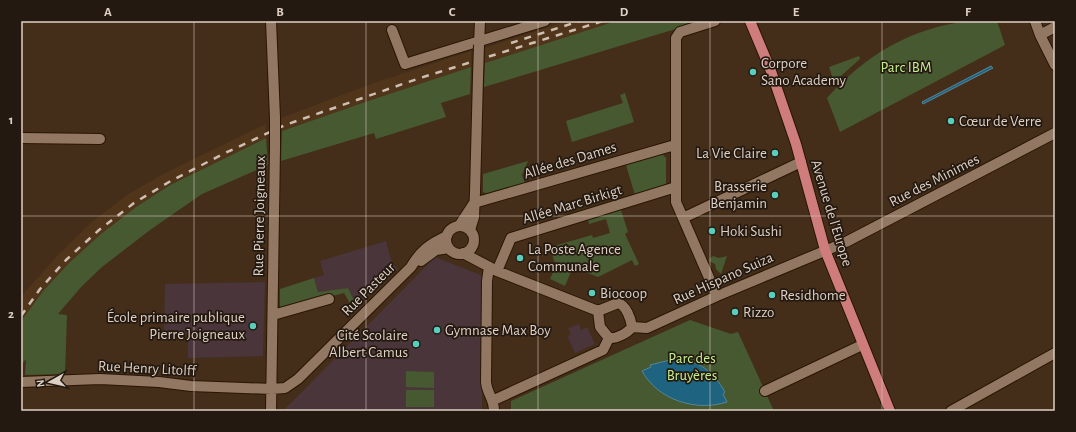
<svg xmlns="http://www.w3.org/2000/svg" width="1076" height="432" viewBox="0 0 1076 432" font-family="'Alegreya Sans',sans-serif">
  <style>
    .built { fill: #51351b }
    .education { fill: #49353a }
    .green { fill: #475931 }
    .water { fill: #1e6481; stroke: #588495 }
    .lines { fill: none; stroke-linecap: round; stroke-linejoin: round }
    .minor-casing { stroke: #2a1603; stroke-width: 12 }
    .major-casing { stroke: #2a1603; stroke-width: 12 }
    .minor { stroke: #927862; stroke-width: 10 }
    .major { stroke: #ce7d7c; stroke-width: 10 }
    .rail { stroke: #cebfb2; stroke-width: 2.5; stroke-dasharray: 7 7; stroke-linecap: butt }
    .minor-bridge-casing { stroke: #2a1603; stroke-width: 12; stroke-linecap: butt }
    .minor-bridge { stroke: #927862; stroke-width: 10 }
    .grid { fill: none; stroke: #ded0c4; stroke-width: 1; stroke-opacity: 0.55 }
    .poi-dot { fill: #5acebd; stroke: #231910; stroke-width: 1.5 }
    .labels { text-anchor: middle; stroke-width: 3.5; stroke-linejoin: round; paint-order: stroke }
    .poi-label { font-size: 15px; fill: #ded0c4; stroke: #231910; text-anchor: start }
    .park-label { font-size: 15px; fill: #c3ef8e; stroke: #231910 }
    .street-label { font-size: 15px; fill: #ded0c4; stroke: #231910 }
    .neatline { fill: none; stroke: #ded0c4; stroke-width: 1.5 }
    .grid-label { font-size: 13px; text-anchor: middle; font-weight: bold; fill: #ded0c4 }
  </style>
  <rect width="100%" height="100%" fill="#442e1a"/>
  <path class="built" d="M567,21H616L485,63V48Z
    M471,51V67L374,99L282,131L281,118L371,84Z
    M266,124V138L169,185L136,207L101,234L69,263L44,290L21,321V298L25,292L58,255L92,222L127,195L165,173Z"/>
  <path class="education" d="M386,241L392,263L398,269L360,303L354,300L348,288L318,292L314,278L324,275L320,261Z
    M435,257L483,276L482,411H283Z
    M265,282L263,356L188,358V334H164L165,284Z
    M579,324L581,330L587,327L595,344L575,353L567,336L571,335L568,328Z"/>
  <path class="green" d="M616,21H702L484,87L485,63Z
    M968,21H997L1005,45L840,132L827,98C867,54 909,29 968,21Z
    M859,56L860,59L834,82L829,67Z
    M471,67L470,94L441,103L446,117L376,139L374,133L281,161L282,131L374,99Z
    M625,93L634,122L572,142L566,121L623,103L620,95Z
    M266,138L268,165L202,194L150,230L102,267L82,286L58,314L67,315L65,374L25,375L26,359L21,365V321L44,290L69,263L101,234L136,207L170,185Z
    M662,154L666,158V184L635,195L626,165Z
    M528,161L522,175L525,183L488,194L483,192V174Z
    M621,210L628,232L625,234L639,264L635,266L632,260L598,277L573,267L565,286L550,279L557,263L554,261L550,247L592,235L593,238L610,233L606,219L589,224L588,219Z
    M713,256L719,258L727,256L721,274L716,269L715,264L709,261V259Z
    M314,278L318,292L348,288L354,300L360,303V307L355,312L344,293L280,310V289Z
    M690,320L731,334L738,332L774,411H511V401Z
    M406,371L434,372V388L406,387Z
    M406,390H434V407H406Z"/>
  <path class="water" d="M991,66L993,68L923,104L922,102Z
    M674,359C700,361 712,370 725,392L723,394L727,402C696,412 658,400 642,371L651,367L650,365Z"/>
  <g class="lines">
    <defs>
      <path id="minor" d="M271,21L275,118
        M715,21L680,32L676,38V202L717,296
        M1035,21L1040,35L1055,65
        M392,30L405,64L545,21
        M1040,35L1055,27
        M479,45L480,21
        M21,138L100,139
        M474,203L675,145
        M683,218L801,162
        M459,226L474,203
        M446 240a14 14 0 1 1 28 0a14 14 0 1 1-28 0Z
        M470,230L474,217L475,192L478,77
        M463,253L497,271L598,311
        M421,261L436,250L449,248
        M489,267L487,281L486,382C487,394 494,398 494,411
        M497,271L511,238L676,187
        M598,311L618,303C626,305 631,319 632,327
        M598,311L600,327L609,338
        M273,315L329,299
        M632,327L647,328L717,296L846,242L1055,133
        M609,338C616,339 628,333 632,327
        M21,382L100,379L159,382L191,386L272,389L285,388L298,379L411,267C420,251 431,243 447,236
        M765,391L862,345
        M494,400L603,350L609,338
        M271,411L275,148
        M951,411L1055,353"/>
      <path id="major" d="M750,21L771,71L796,144L825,250L890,411"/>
    </defs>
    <use href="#minor" class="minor-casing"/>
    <use href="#major" class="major-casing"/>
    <use href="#minor" class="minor"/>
    <use href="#major" class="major"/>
    <path class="rail" d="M511,43L580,21
      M21,316L40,289L66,260L99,230L134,203L169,182L223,154L285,125L420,78L603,21"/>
    <defs>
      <path id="minor-bridge" d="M478,77L479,45
        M275,118V148"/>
    </defs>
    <use href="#minor-bridge" class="minor-bridge-casing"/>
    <use href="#minor-bridge" class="minor-bridge"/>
  </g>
  <path class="grid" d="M194,21V411M366,21V411M538,21V411M710,21V411M882,21V411M21,216H1055"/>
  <g class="poi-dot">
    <circle cx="753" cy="72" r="4"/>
    <circle cx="951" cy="121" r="4"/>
    <circle cx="775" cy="153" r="4"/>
    <circle cx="775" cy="195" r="4"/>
    <circle cx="712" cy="231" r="4"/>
    <circle cx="520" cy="258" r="4"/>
    <circle cx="592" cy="293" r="4"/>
    <circle cx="772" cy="295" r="4"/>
    <circle cx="735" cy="312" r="4"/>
    <circle cx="253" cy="326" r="4"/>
    <circle cx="437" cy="330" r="4"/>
    <circle cx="416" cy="344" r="4"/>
  </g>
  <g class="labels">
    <g class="poi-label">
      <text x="761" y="68">Corpore<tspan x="761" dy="17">Sano Academy</tspan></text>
      <text x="959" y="126">Cœur de Verre</text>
      <text x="767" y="158" text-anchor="end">La Vie Claire</text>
      <text x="767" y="191" text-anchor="end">Brasserie<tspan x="767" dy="17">Benjamin</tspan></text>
      <text x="720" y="236">Hoki Sushi</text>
      <text x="528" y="254">La Poste Agence<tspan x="528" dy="17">Communale</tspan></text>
      <text x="600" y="298">Biocoop</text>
      <text x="780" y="300">Residhome</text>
      <text x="743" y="317">Rizzo</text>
      <text x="245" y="322" text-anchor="end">École primaire publique<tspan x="245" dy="17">Pierre Joigneaux</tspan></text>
      <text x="445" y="335">Gymnase Max Boy</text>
      <text x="408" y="340" text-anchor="end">Cité Scolaire<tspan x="408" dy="17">Albert Camus</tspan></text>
    </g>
    <g class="park-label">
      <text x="906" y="72">Parc IBM</text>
      <text x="692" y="363">Parc des<tspan x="692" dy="17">Bruyères</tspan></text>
    </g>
    <g class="street-label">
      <text transform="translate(570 160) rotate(-17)" y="5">Allée des Dames</text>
      <text transform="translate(934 180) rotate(-27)" y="5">Rue des Minimes</text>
      <text transform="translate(572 204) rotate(-17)" y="5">Allée Marc Birkigt</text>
      <text transform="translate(832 213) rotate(73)" y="5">Avenue de l'Europe</text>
      <text transform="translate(259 216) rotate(-89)" y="5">Rue Pierre Joigneaux</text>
      <text transform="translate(723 278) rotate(-24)" y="5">Rue Hispano Suiza</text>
      <text transform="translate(368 289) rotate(-45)" y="5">Rue Pasteur</text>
      <text transform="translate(147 368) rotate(3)" y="5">Rue Henry Litolff</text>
    </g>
  </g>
  <rect width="1076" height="432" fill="none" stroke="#231910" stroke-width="44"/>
  <g transform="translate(50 382) rotate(262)" stroke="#231910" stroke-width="3" paint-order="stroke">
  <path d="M0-3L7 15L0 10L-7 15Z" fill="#ded0c4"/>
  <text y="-6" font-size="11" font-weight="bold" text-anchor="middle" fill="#ded0c4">N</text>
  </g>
  <rect x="22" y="22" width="1032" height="388" class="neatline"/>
  <g class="grid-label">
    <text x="108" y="16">A</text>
    <text x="280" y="16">B</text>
    <text x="452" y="16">C</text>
    <text x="624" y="16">D</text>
    <text x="796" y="16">E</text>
    <text x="968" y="16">F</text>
    <text x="11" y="124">1</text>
    <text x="11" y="318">2</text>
  </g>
</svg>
